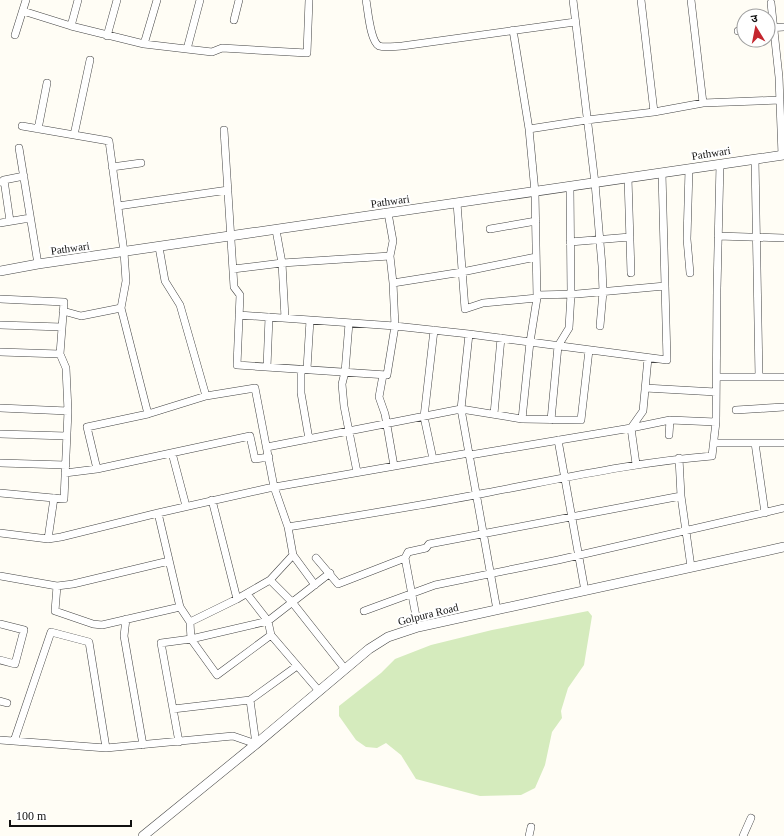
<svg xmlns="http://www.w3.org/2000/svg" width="784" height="836" viewBox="0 0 784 836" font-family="'Times New Roman','Noto Sans Devanagari',serif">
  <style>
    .green { fill: #d5ebbd }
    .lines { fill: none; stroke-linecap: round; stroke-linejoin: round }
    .minor-casing { stroke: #444; stroke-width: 8 }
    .tertiary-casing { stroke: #444; stroke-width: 10 }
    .minor { stroke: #fff; stroke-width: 7 }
    .tertiary { stroke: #fff; stroke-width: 9 }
    .labels { text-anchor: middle; stroke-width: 4; stroke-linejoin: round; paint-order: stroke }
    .street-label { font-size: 11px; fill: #111; stroke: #fff }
  </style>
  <rect width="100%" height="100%" fill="#fffdf5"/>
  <path class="green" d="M588,611L592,616L584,665L568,688L561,711L562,718L552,732L545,765L535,788L521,795L480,796L416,779L401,755L386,743L377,748L366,747L356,740L339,716V706L381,673L395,659L431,645L492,630Z"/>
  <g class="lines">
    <defs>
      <path id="minor" d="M366,0C368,10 370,41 379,46C385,48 396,46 402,46L575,22
        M573,0L595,183L602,266L603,292L600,326
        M641,0L654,112
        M691,0L703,103
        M771,3L779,77L782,155
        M23,11L71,26L144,44L212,52L222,48L307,53L309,0
        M234,20L239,0
        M71,26L78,0
        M768,28L784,27
        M513,30L529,129L535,192L537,298L530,342L522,419
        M738,31H744
        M15,35L26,0
        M107,36L117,0
        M144,44L157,0
        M187,49L200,0
        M22,126L109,141L124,252L126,281L121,308L148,414
        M38,129L47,83
        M529,129L587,120L654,112L703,103L780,100
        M224,130L234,287L240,295L237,365L387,375L395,326L393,283L390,256
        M74,135L90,60
        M19,148L38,264
        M755,159L759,377
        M112,167L141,163
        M689,169L687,239L690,273
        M628,178L631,273
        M4,180L10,221
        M1,182L4,180L24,176
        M457,203L465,309L483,303L537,298
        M118,206L228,190
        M0,223L30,218
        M490,229L536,221
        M276,230L282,263L285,318
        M718,236L784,238
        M570,242L630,237
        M159,247L165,281L180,305L206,396
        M233,269L282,263L390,256L393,241L388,213
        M393,283L462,272L536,257
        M537,295L577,294L665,286
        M0,299L64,302L60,354L66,368L68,411L64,499L0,493
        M63,311L81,316L121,308
        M239,315L395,326L469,334L667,360L662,173
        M349,323L345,372L342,384L344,406L357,472
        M0,325L62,327
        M469,334L461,409L497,610
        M0,352L60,354
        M267,367L269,317
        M301,369V393L309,439
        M307,369L310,320
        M383,375L379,397L385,414L394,466
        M717,377H784
        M645,388L716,392
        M0,408L68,411
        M736,410L784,407
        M494,414L501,338
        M551,420L558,346L569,328L571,294L570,187
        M631,428L643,411L648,358
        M631,428L670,420
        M0,434L67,436
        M669,435L670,420L716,422
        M558,440L585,591
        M714,443H784
        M755,443L765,513
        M267,447L461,409L522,419L581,420L589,350
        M172,453L186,506
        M470,455L631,428L636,464
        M679,458L681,496L691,567
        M433,459L424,417L434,330
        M0,463L66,465
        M97,469L87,427L148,414L206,396L255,388L274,487L288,527L293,555L270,580L237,599L190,622
        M65,473L97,469L250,436L255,459L269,457
        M212,500L237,599
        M158,513L180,607L190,622L191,639L217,675L271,635
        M288,527C354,516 420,506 485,493C560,479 635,462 712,456L716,422L717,289L720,164
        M0,533L48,539L61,537L158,513L269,488L469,453
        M48,539L54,498
        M293,555L315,585
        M316,558L338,584L405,558L408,552L426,548L429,544L681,496
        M405,558L418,627
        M0,576L57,586L73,584L169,561
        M270,580L292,602L345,669
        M57,586L55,611L93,624L102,625L180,607
        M247,594L268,621L271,635L319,691
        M364,611L435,585L558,560L784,508
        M126,619L124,636L143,745
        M0,624L24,630L15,664L0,660
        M0,701L7,703
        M173,709L250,700L297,666
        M0,740L106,748L233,736L256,744L250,700
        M14,741L51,632L89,642L106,748
        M179,742L161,643L191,639L268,621L330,573
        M529,836L531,827
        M743,836L751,818"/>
      <path id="tertiary" d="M0,271L38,264L784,155
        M143,836L256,744L369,649L388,637L418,627L784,547"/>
    </defs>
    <use href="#minor" class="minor-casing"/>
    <use href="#tertiary" class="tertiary-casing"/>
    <use href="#minor" class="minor"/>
    <use href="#tertiary" class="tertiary"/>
  </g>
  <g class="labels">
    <g class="street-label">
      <text transform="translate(711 153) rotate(-9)" y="4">Pathwari</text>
      <text transform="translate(390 201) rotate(-8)" y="4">Pathwari</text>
      <text transform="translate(70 248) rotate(-8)" y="4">Pathwari</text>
      <text transform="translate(428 614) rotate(-14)" y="4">Golpura Road</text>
    </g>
  </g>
  <g transform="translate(756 28) rotate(350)"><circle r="19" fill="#ffffff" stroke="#a0a0a0"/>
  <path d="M0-3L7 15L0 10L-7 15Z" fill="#c4262e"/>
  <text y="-6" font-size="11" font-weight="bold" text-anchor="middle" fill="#111111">उ</text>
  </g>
  <path d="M10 820v6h121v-6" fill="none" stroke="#111111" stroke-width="2"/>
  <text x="16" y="820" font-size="12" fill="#111111" stroke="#ffffff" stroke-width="3" paint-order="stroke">100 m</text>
</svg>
